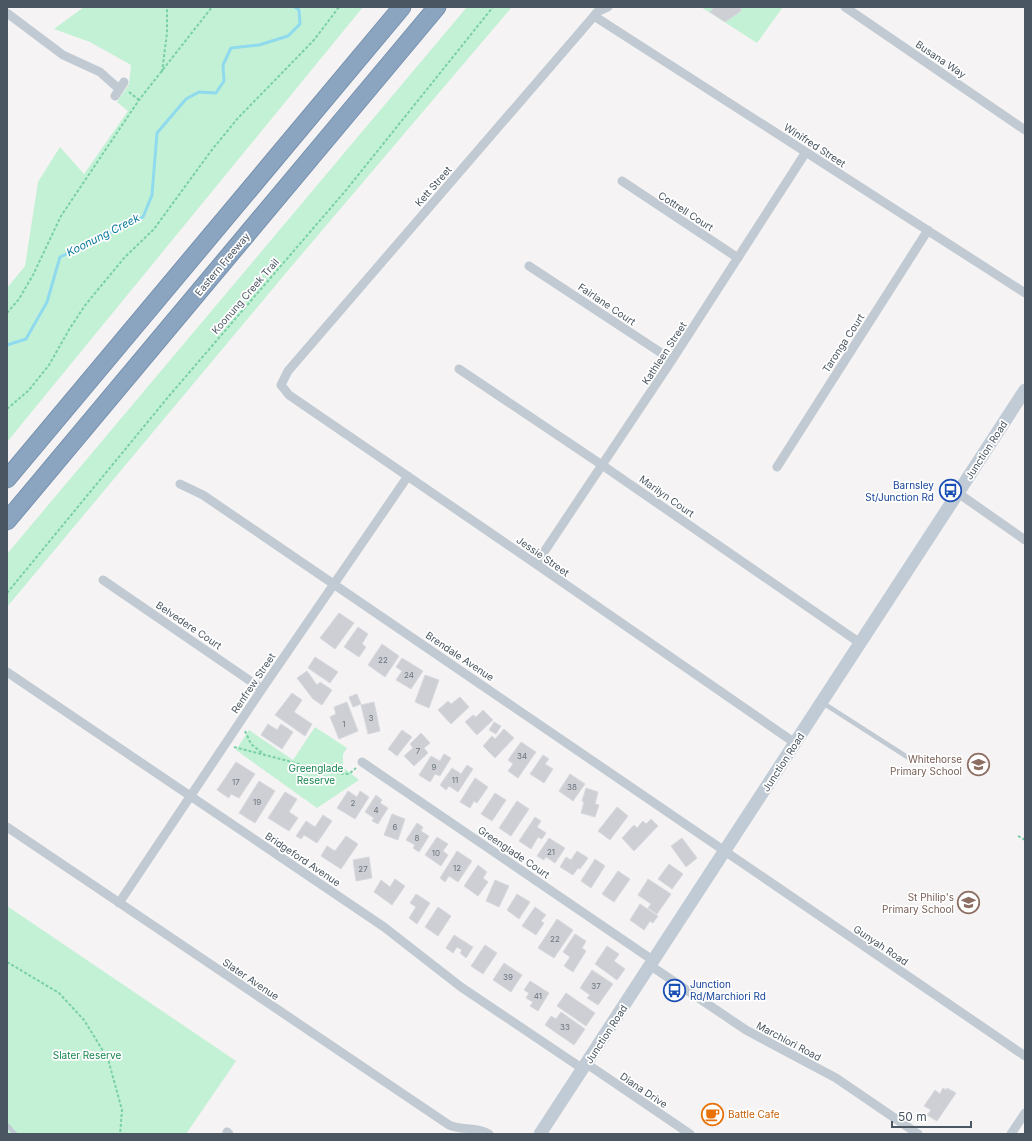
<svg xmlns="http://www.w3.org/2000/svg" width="1032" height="1141" viewBox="0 0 1032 1141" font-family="Inter,sans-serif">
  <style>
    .green { fill: #c3f1d5 }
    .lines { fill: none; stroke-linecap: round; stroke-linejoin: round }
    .stream { stroke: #90daee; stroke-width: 3 }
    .building { fill: #cdcfd5; stroke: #d7d9de }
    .highway-casing { stroke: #7690ad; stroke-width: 19 }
    .path { stroke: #7ad0a6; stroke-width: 2; stroke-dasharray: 3 2; stroke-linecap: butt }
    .lane { stroke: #c1cad2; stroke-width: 4.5 }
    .street { stroke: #c1cad2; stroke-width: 9 }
    .secondary { stroke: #c1cbd6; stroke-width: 13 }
    .highway { stroke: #8ba5c1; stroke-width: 17 }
    .labels { text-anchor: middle; stroke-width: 3.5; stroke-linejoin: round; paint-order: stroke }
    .number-label { font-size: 8px; fill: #6b747e }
    .street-label { font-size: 10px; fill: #4a5661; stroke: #fff }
    .transit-label { font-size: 10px; fill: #164399; stroke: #fff; text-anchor: end }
    .education-label { font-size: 10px; fill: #785e54; stroke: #fff; text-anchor: end }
    .park-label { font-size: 10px; fill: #17864f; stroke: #fff }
    .food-label { font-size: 10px; fill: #c56008; stroke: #fff; text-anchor: start }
    .water-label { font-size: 11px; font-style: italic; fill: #0c7c9b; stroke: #fff }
  </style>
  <rect width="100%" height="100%" fill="#f5f3f3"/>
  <path class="green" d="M84,7H363L7,442V288L25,266L38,182L60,147L84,174L128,111L117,102L129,84L131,65L90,42L54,29Z
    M467,7H512L285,274L7,607V554Z
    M701,7H783L757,43Z
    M315,727L347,748L343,754V767L359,780L317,808L236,750L249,730L293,760Z
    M7,906L236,1061L186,1134H7Z"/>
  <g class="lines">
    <path class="stream" d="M7,345L26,339L47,302L60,257L143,217L152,195L157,133L186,99L199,92L216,93L224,81L223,65L231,48L259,45L288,36L300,24L299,10L295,7"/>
  </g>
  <path class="building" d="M714,7H741V11L725,22L710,12Z
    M339,613L354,623L335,649L320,638Z
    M358,627L368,634L362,644L366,647L359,657L344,647Z
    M382,644L399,656L385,677L368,665Z
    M315,657L338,672L330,683L308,668Z
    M402,658L423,671L411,689L396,680L402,671L396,667Z
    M307,671L317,685L320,682L332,690L322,705L313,699L297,678Z
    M425,675L439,680L429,708L415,702Z
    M292,693L302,700L294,712L312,724L305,736L275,715Z
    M357,694L361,704L353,707L349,697Z
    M460,697L469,707L451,724L438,710L448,701L451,704Z
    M347,702L358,731L339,739L330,717L336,714L334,707Z
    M374,702L380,731L368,734L361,705Z
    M483,710L493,720L477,735L465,722L473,715L476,717Z
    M494,722L501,726L496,734L489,730Z
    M268,724L277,730L281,724L293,732L282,749L261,735Z
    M504,729L514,738L495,758L483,746L492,736L495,739Z
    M402,730L412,737L397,756L388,749Z
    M421,733L430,743L424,748L428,753L414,766L404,756L413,748L410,744Z
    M521,742L536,752L518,778L508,771L513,764L508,760Z
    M444,754L451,758L440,776L435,774L430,782L419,775L431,756L440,761Z
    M543,755L549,759L545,764L553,769L544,783L530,774Z
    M236,762L255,774L239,798L231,794L229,798L217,790Z
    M467,765L473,769L458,792L449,786L446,790L440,785L452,768L461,774Z
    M570,774L585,784L573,801L559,791Z
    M475,778L488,787L477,803L474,801L470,808L460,802Z
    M259,781L275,791L255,823L239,813Z
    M586,788L598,792L595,804L599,805L595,817L581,813L584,802L582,801Z
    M348,791L357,797L360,791L369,797L355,819L337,808Z
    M285,792L297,799L289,812L298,818L289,831L268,818Z
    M495,793L506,800L492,821L481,814Z
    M376,795L382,800L380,803L388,808L378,824L372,821L374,818L365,812Z
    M517,801L529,809L511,836L499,828Z
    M617,807L628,816L610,840L598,831Z
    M392,814L405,819L398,840L384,835Z
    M323,815L332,821L317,843L304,835L301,839L296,836L306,821L315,827Z
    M535,817L541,821L537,827L546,833L542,839L538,837L531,849L519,841Z
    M651,819L658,826L634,851L622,838L634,825L637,828L643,821L646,824Z
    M417,823L423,827L421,831L429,836L419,852L413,848L415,845L406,840Z
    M346,836L358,844L341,869L321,856L327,846L335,851Z
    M437,837L448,844L443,851L448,855L441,866L425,855Z
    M549,838L565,848L555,863L546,857L544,860L537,856Z
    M682,838L697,858L686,867L671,846Z
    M457,851L472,861L458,882L449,876L445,882L440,878Z
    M577,851L588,858L580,869L578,868L573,875L560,867L566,857L571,860Z
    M369,857L372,878L356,881L353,860Z
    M595,859L605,866L591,888L581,881Z
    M669,864L683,874L672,889L658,879Z
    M478,865L487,872L483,878L488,882L478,896L464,886Z
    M618,871L630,879L614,902L602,894Z
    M395,879L405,886L392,905L374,892L381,880L390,887Z
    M648,879L671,894L657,914L648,908L651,904L638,895Z
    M495,880L509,886L499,907L486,901Z
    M416,894L430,903L417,924L409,918L416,907L410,903Z
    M517,894L530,902L519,919L507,910Z
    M640,904L658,916L653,923L650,921L644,930L630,920Z
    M438,907L451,916L438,936L425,927Z
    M535,907L546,915L541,921L544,923L536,935L522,926Z
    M557,919L573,930L554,958L538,948Z
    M575,934L586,941L582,948L586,951L573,972L564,966L570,957L563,952Z
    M454,935L473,947L466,958L460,953L462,950L457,947L453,953L446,948Z
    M485,945L497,953L483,974L471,966Z
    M607,946L619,954L614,961L625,969L617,980L595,964Z
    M504,963L522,975L511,992L493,980Z
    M592,970L613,984L598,1005L587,998L590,995L580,988Z
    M530,981L549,993L538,1011L530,1006L533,1002L526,998L529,993L524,990Z
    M566,993L595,1013L586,1026L557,1006Z
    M561,1012L585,1029L574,1045L545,1025L551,1016L556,1019Z
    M943,1088L946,1090L947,1088L956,1093L937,1121L927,1115L931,1110L924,1106L935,1090L940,1094Z"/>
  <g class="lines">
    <defs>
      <path id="highway" d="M7,479L402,7
        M7,521L437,7"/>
    </defs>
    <use href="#highway" class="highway-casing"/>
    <path class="path" d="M162,72L167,33V7
      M129,92L139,100
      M7,313L19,299L33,275L61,216L139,100L212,7
      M7,409L29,390L49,365L70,328L86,304L125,257L154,229L211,151L238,118L314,40L339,7
      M7,593L169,396L347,189L493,7
      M245,731L251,744L266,756
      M234,747L334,773L349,774L356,768
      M1018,836L1025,840
      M7,962L59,993L84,1020L108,1059L122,1110L120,1134"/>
    <path class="lane" d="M823,703L915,762
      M7,1125L15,1134"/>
    <path class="street" d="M608,7L597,12L594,16L288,371L281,385L289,395L536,564L795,743
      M845,7L1025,130
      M7,13L63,55L100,72L119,89
      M594,16L1025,293
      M115,96L124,82
      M622,181L738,258
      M529,266L672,360
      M459,369L602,465L860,643
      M777,467L928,230
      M180,484L203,495L1025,1056
      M958,493L1025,540
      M536,564L672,360L806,152
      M103,580L262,689
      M7,672L384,927L461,987L583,1069
      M362,762L654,961
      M7,827L449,1125C462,1131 476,1126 489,1134
      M119,903L262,689L408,476
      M651,966L746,1030L836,1078L918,1134
      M587,1064L690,1134
      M227,1132L229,1134
      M1011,1134L1025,1113"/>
    <path class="secondary" d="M540,1134L1025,390"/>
    <use href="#highway" class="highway"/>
  </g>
  <defs>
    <symbol id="bus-ring" viewBox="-11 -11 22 22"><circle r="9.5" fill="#fff" stroke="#1a4fb4" stroke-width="1.5"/><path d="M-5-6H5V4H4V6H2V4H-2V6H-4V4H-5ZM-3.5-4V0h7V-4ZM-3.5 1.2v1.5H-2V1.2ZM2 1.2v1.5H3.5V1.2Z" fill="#1a4fb4"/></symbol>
    <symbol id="school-ring" viewBox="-11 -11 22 22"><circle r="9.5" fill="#fff" stroke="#8d6e63" stroke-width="1.5"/><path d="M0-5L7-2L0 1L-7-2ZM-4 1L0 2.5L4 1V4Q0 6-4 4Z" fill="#8d6e63"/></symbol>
    <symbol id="cafe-ring" viewBox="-11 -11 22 22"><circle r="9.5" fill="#fff" stroke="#e8710a" stroke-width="1.5"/><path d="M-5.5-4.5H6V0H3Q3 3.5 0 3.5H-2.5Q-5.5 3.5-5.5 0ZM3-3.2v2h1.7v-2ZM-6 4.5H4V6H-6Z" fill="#e8710a"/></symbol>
  </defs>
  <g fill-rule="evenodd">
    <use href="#bus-ring" x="938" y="478" width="25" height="25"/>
    <use href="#school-ring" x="966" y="752" width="25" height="25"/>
    <use href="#school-ring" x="956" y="890" width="25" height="25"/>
    <use href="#bus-ring" x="662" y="978" width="25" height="25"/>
    <use href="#cafe-ring" x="700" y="1102" width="25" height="25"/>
  </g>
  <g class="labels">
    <g class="number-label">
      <text x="383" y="663">22</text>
      <text x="409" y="678">24</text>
      <text x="371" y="721">3</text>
      <text x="344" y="727">1</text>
      <text x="418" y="754">7</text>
      <text x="522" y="759">34</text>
      <text x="434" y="770">9</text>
      <text x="455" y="783">11</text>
      <text x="236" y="785">17</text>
      <text x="572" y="790">38</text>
      <text x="257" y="805">19</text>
      <text x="353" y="806">2</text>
      <text x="376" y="813">4</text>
      <text x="395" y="830">6</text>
      <text x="417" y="841">8</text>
      <text x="551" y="855">21</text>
      <text x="436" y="856">10</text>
      <text x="457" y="871">12</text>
      <text x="363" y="872">27</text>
      <text x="555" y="942">22</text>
      <text x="508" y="980">39</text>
      <text x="596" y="989">37</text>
      <text x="538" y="999">41</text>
      <text x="565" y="1030">33</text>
    </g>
    <g class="street-label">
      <text transform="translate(941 59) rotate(34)" y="4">Busana Way</text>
      <text transform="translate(815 145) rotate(33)" y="4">Winifred Street</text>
      <text transform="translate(433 186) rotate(-49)" y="4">Kett Street</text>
      <text transform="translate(686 211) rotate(33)" y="4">Cottrell Court</text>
      <text transform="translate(222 264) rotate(-50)" y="4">Eastern Freeway</text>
      <text transform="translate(245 296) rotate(-49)" y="4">Koonung Creek Trail</text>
      <text transform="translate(607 304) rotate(34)" y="4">Fairlane Court</text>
      <text transform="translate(843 343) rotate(-57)" y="4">Taronga Court</text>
      <text transform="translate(664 353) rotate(-57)" y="4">Kathleen Street</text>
      <text transform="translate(986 450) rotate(-57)" y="4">Junction Road</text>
      <text transform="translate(667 496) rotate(35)" y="4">Marilyn Court</text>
      <text transform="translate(543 556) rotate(35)" y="4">Jessie Street</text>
      <text transform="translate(189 625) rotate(34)" y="4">Belvedere Court</text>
      <text transform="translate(460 656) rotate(34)" y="4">Brendale Avenue</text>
      <text transform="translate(253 683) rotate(-56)" y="4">Renfrew Street</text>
      <text transform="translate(783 762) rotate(-57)" y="4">Junction Road</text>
      <text transform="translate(514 852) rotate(34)" y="4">Greenglade Court</text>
      <text transform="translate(303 859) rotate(34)" y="4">Bridgeford Avenue</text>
      <text transform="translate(881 945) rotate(34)" y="4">Gunyah Road</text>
      <text transform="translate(251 979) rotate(34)" y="4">Slater Avenue</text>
      <text transform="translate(606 1034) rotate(-57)" y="4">Junction Road</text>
      <text transform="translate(789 1041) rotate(28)" y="4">Marchiori Road</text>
      <text transform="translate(644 1090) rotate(34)" y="4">Diana Drive</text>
    </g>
    <g class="transit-label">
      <text x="934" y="489">Barnsley<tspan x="934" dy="12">St/Junction Rd</tspan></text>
      <text x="690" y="988" text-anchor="start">Junction<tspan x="690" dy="12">Rd/Marchiori Rd</tspan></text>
    </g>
    <g class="education-label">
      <text x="962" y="763">Whitehorse<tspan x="962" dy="12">Primary School</tspan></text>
      <text x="954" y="901">St Philip's<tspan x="954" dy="12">Primary School</tspan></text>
    </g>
    <g class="park-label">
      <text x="316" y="772">Greenglade<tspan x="316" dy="12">Reserve</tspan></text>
      <text x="87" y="1059">Slater Reserve</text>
    </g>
    <g class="food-label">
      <text x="728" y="1118">Battle Cafe</text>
    </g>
    <g class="water-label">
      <text transform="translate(103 235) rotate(-27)" y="4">Koonung Creek</text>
    </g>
  </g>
  <rect width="1032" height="1141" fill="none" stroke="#4a5661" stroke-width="16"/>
  <path d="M892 1121v6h79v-6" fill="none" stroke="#4a5661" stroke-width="2"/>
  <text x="898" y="1121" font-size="12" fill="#4a5661" stroke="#ffffff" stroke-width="3" paint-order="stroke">50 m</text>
</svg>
